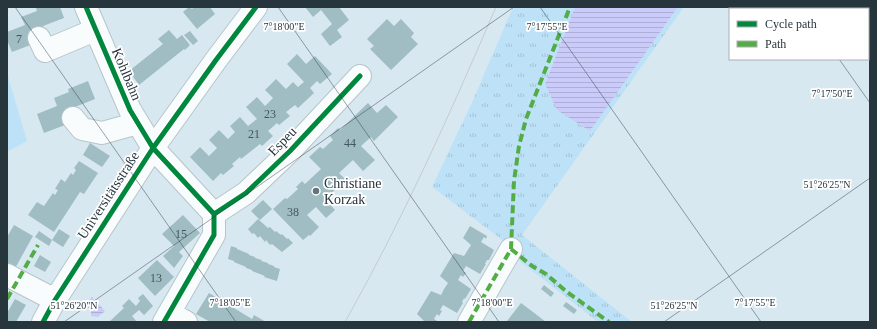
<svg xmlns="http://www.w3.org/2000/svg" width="877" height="329" viewBox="0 0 877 329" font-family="Georgia,serif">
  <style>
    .grass { fill: url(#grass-tufts) }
    .garden { fill: #bde2f7 }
    .water { fill: url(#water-rules) }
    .building { fill: #9fbdc2 }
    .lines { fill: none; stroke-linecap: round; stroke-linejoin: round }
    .minor-casing { stroke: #b7c5cc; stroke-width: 24 }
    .minor { stroke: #f9fcfd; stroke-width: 22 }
    .tram { stroke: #c7ccce; stroke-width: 1 }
    .quiet { stroke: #53ac46; stroke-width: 4; stroke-dasharray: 8 4; stroke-linecap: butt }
    .cycleway-casing { stroke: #fff; stroke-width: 8 }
    .cycleway { stroke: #00873e; stroke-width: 5 }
    .ticks { fill: none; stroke: #27353d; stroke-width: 1; stroke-opacity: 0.45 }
    .poi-dot { fill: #65747c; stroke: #fff; stroke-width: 1.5 }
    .labels { text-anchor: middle; stroke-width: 3.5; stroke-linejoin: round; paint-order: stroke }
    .number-label { font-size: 12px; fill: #45575e }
    .street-label { font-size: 14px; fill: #27353d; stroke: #fff }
    .poi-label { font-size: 14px; fill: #27353d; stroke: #fff; text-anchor: start }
    .ticks-label { font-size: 10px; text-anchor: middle; fill: #27353d; stroke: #fff; stroke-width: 3.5; stroke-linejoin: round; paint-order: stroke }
  </style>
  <defs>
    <pattern id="grass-tufts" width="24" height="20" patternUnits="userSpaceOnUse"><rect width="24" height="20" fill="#bde2f7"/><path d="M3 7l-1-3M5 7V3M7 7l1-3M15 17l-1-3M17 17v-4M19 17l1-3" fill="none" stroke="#a2c2d5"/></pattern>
    <pattern id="water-rules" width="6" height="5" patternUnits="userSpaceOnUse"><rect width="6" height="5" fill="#cacbf8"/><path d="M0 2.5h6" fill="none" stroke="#aeafd6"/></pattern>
  </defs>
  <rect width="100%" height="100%" fill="#d8e8f0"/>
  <path class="grass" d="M513,7H575L545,84L590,131L678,7H684L522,235L632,322H598L517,259L501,239L432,187L474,98Z"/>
  <path class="garden" d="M7,73L27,141L7,152Z"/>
  <path class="water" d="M575,7H678L590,131L557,110L545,84Z
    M92,297L105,311L98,317L91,316V311L85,304Z"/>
  <path class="building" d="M37,7H60L64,18L43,26L45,32L33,44L12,52L7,40V32L25,25L21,17L37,11L36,8Z
    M189,7L192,9L194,7H210L215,14L197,29L183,12Z
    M305,7H339L349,20L337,30L342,37L330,46L321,34L332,24L321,10L313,17Z
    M387,19L394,26L401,19L414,33L411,37L418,44L391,70L370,49L374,46L367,39Z
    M169,30L177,39L182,35L190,45L185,50L184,49L139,85L129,71L163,44L158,39Z
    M190,31L198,41L193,45L184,35Z
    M297,54L306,64L315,56L332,74L320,84L317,81L310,88L314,93L298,108L295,105L286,112L290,116L279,125L277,123L268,131L273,136L262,146L260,144L241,159L240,157L232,164L234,166L223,175L221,173L213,181L190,157L200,147L209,156L217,148L209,140L219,130L228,139L235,132L230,126L240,117L248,126L257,119L246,107L257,97L265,106L273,98L265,90L276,79L286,89L293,82L298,87L304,82L287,64Z
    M88,81L95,99L75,107L77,113L65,125L44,133L37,114L57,106L54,98L69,92L68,89Z
    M368,103L377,113L386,105L398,117L374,141L371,137L361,146L375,160L363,171L353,160L339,173L348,182L340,189L338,187L325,199L335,210L326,218L316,207L307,215L319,227L310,236L309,235L303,240L273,209L285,198L287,199L298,189L296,187L302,181L305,184L321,169L309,157L320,147L323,149L333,140L330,136L338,128L340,130Z
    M90,143L110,156L102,167L83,155Z
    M79,161L98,173L84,194L80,192L54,232L28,215L37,202L44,206L53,193L55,195L58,190L55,189L61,179L65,182L71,173L73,175L76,170L74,168Z
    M263,200L272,209L260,220L251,211Z
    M183,215L200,233L179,252L183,256L174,268L163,256L174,246L162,234Z
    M258,219L268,228L270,227L275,232L276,231L281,235L282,234L287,239L288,238L293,243L282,252L272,244L270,245L266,240L265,242L260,236L258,238L254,233L252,234L248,229Z
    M14,225L33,236L13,272L7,269V237Z
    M470,226L487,236L486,239L484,237L481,242L494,250L489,260H487L485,264H486L480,274L466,266L463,271L466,273L463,277L461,275L458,280L471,289L465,299L464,298L462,302L463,303L457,313L443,305L440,310L442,311L439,316L437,314L434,319L439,322H425L417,314L431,291L441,295L444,289L448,283L440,276L454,253L464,256L471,245L463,238Z
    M59,229L70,236L63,247L52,240Z
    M39,231L52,240L49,246L35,237Z
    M231,246L237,248V249L249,254V255L255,257V258L262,260L261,261L268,263V264L274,266V267L280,269L277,281L264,277L265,276L252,271V270L246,268V267L234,262V261L228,259Z
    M40,255L51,262L45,272L34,266Z
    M157,260L174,277L155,296L138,278Z
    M544,285L554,293L551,297L541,289Z
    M209,293L252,319L254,315L266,322H210L196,314Z
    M143,294L153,306L144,315L139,310L132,316L137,322H109L124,308L122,306L129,299L136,306L140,301L138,298Z
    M15,299L26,305L16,322H7V313Z
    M566,302L577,310L574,314L563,306Z
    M521,303L533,312L546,322L507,321Z"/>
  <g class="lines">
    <defs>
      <path id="minor" d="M86,7L130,110L153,148L214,214V235L164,322
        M39,38L45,51L95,30
        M73,118L82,129L102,133L138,123
        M214,214L246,193L290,151L360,76
        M7,275L55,300
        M170,313L186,322
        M43,322L55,300L153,148L216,60L256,7
        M469,322L511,249"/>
    </defs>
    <use href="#minor" class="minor-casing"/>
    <use href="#minor" class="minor"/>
    <path class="tram" d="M345,322C402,221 450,114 496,7"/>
    <path class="quiet" d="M511,249L532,266L546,274L567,292L609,322
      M7,299L38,245
      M469,322L511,249L514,181L519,146L526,119L570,7"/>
    <defs>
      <path id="cycleway" d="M86,7L130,110L153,148L214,214V235L164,322
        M214,214L246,193L290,151L360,76
        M43,322L55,300L153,148L216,60L256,7"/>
    </defs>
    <use href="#cycleway" class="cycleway-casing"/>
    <use href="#cycleway" class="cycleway"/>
  </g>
  <path class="ticks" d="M15,7L236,322M278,7L499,322M540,7L761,322M803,7L804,9M839,59L870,103M64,322L514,7M664,322L870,178"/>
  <circle class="poi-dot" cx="316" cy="191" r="4"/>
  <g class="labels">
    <g class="number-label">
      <text x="19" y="43">7</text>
      <text x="270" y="118">23</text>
      <text x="254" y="138">21</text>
      <text x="350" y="147">44</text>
      <text x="293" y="216">38</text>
      <text x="181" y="238">15</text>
      <text x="156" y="282">13</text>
    </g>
    <g class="street-label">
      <text transform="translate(127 74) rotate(67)" y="5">Kohlbahn</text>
      <text transform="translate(282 141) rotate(-46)" y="5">Espeu</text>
      <text transform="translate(108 195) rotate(-57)" y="5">Universitätsstraße</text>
    </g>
    <g class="poi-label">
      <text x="324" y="188">Christiane<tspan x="324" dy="16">Korzak</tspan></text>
    </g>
  </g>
  <g class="ticks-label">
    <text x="284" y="30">7°18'00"E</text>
    <text x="547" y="30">7°17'55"E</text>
    <text x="832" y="97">7°17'50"E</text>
    <text x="827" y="188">51°26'25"N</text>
    <text x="230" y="306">7°18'05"E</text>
    <text x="492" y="306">7°18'00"E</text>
    <text x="755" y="306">7°17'55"E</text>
    <text x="74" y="309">51°26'20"N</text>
    <text x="674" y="309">51°26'25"N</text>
  </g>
  <rect width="877" height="329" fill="none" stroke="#27353d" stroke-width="16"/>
  <rect x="729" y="8" width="140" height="52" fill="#ffffff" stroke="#a9aeb1"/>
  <rect x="737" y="21" width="20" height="6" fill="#00873e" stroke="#a9aeb1"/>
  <text x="765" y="28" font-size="12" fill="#27353d">Cycle path</text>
  <rect x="737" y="41" width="20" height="6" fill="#53ac46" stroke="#a9aeb1"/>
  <text x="765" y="48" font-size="12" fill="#27353d">Path</text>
</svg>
